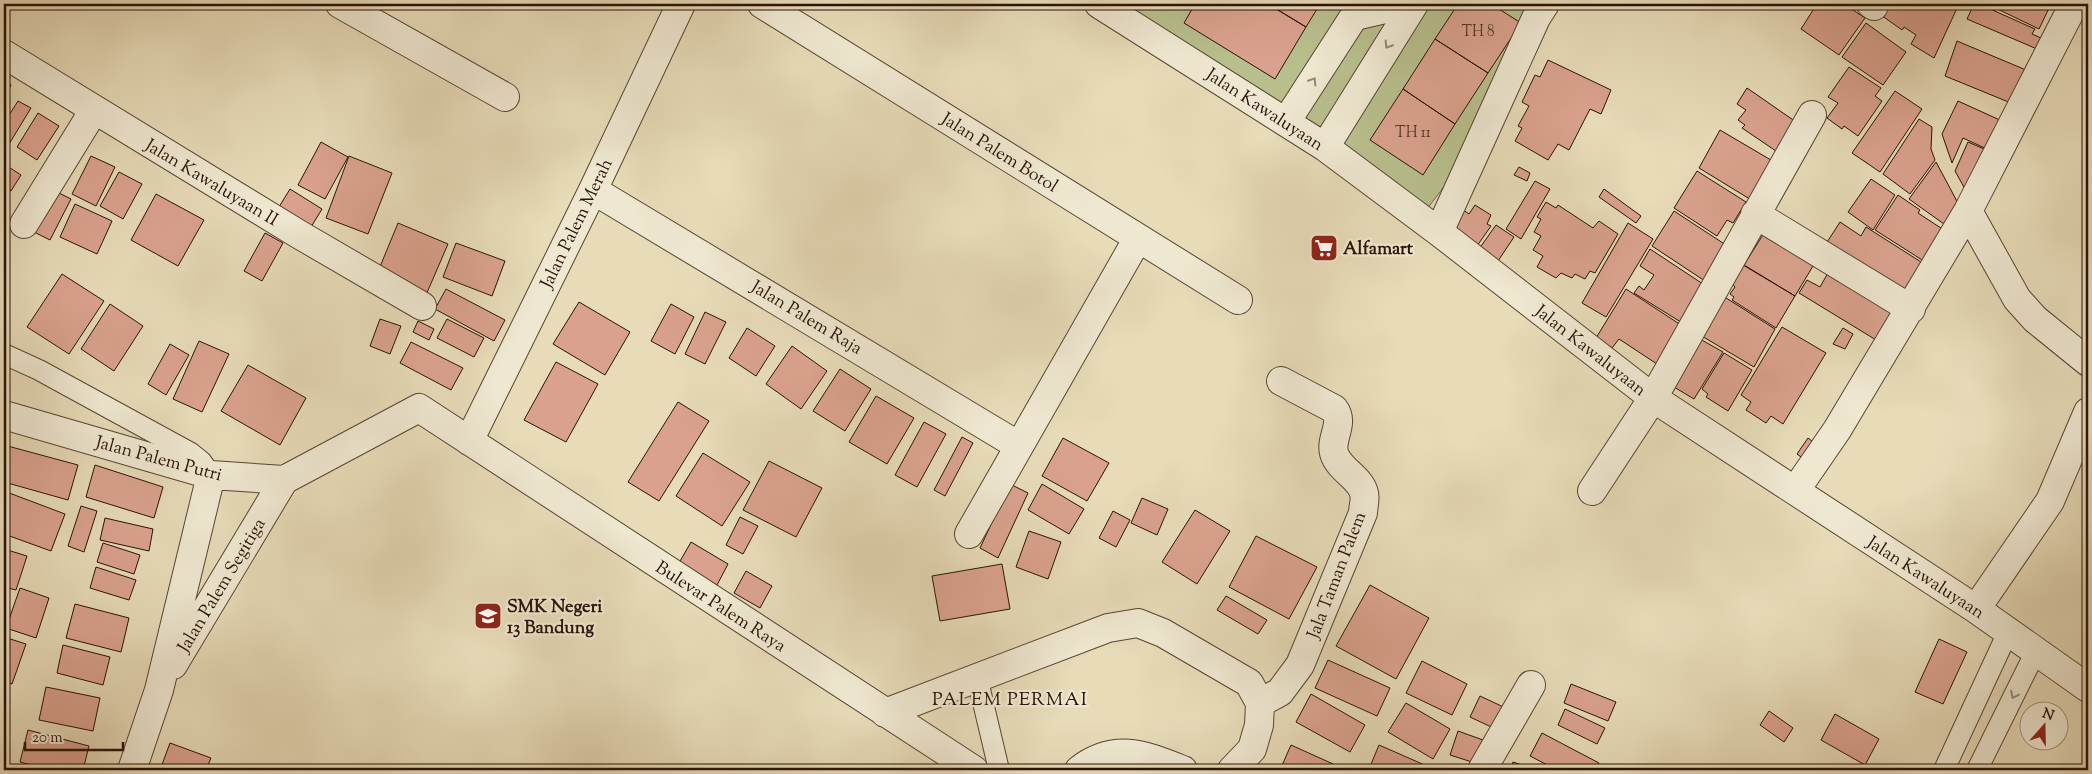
<svg xmlns="http://www.w3.org/2000/svg" width="2092" height="774" viewBox="0 0 2092 774" font-family="'Sorts Mill Goudy',serif">
  <style>
    .green { fill: #b8bf8d; stroke: #716849 }
    .building { fill: #daa28e; stroke: #2a1205 }
    .lines { fill: none; stroke-linecap: round; stroke-linejoin: round }
    .lane-casing { stroke: #594432; stroke-width: 22 }
    .street-casing { stroke: #594432; stroke-width: 30 }
    .lane { stroke: #efe8d1; stroke-width: 20 }
    .street { stroke: #efe8d1; stroke-width: 28 }
    .oneway { stroke: #968875 }
    .labels { text-anchor: middle; stroke-width: 4.5; stroke-linejoin: round; paint-order: stroke }
    .number-label { font-size: 15px; fill: #563627 }
    .street-label { font-size: 18px; fill: #2a1205; stroke: #efe8d1 }
    .poi-label { font-size: 18px; font-weight: bold; fill: #2a1205; stroke: #efe8d1; text-anchor: start }
    .neighbourhood-label { font-size: 19px; letter-spacing: 1px; fill: #2a1205; stroke: #efe8d1 }
  </style>
  <rect width="100%" height="100%" fill="#e7dbb8"/>
  <filter id="stains"><feTurbulence type="fractalNoise" baseFrequency=".004" numOctaves="4"/><feColorMatrix values="0 0 0 0 .2 0 0 0 0 .09 0 0 0 0 .02 0 0 0 .5 -.17"/></filter>
  <radialGradient id="worn" r=".72"><stop offset=".6" stop-color="#630" stop-opacity="0"/><stop offset="1" stop-color="#630" stop-opacity=".3"/></radialGradient>
  <path class="green" d="M1122,4H1535L1462,163L1427,209Z"/>
  <path class="building" d="M1195,4H1268L1306,27L1275,79L1184,23Z
    M1268,4H1320L1306,27Z
    M1458,4H1491L1521,23L1488,73L1435,39Z
    M1817,4H1844L1865,18L1839,55L1801,29Z
    M1889,4H1955L1958,6L1934,58L1911,44L1916,35L1904,27L1902,30L1881,15Z
    M1974,4H1979L2035,29L2032,34L2041,38L2037,49L1967,19Z
    M1987,4H2051L2039,29Z
    M1866,23L1906,52L1883,85L1842,57Z
    M1435,39L1488,73L1455,124L1403,89Z
    M1957,41L2026,70L2011,103L1945,76Z
    M1548,60L1611,90L1601,114L1590,109L1569,150L1558,144L1548,160L1515,141L1522,128L1518,126L1529,106L1522,102L1535,75L1540,77Z
    M1849,67L1881,88L1875,96L1882,101L1858,136L1844,126L1842,129L1827,118L1838,103L1828,97Z
    M4,81L11,85L4,99Z
    M1747,88L1799,124L1776,151L1742,128L1745,125L1738,120L1746,110L1737,104Z
    M1403,89L1455,124L1423,175L1370,140Z
    M1895,91L1922,109L1880,172L1852,153Z
    M18,101L31,108L6,149L4,147V123Z
    M1958,101L2002,121L1989,150L1963,138L1952,163L1942,134Z
    M38,113L59,126L37,160L17,147Z
    M1919,119L1932,127L1931,149L1935,160L1910,194L1883,174Z
    M1720,130L1776,163L1753,201L1699,168Z
    M321,142L348,157L325,199L298,185Z
    M1968,142L1991,152L1970,198L1955,171Z
    M91,156L115,167L96,206L72,194Z
    M349,156L392,173L368,234L326,218Z
    M1936,162L1959,205L1944,224L1909,199Z
    M4,164L21,175L11,191L4,187Z
    M1519,167L1530,173L1527,181L1514,175Z
    M1697,171L1746,202L1733,223L1727,220L1717,236L1674,208Z
    M119,172L142,184L123,219L100,206Z
    M1871,179L1895,195L1873,230L1848,212Z
    M1535,181L1550,189L1521,239L1506,229Z
    M290,189L322,209L311,227L279,207Z
    M1604,189L1641,216L1636,223L1599,197Z
    M53,190L71,199L50,240L32,231Z
    M156,194L204,220L178,266L131,240Z
    M1898,195L1920,210L1918,213L1950,234L1930,265L1875,230Z
    M1546,202L1556,208L1558,205L1593,228L1599,221L1618,234L1595,273L1590,271L1585,279L1575,274L1572,278L1561,273L1556,278L1537,267L1543,256L1533,250L1541,236L1534,232L1541,219L1537,217Z
    M75,204L112,221L97,254L60,237Z
    M1475,205L1491,215L1487,224L1491,226L1477,246L1447,226L1459,207L1469,214Z
    M1674,211L1729,247L1708,283L1652,246Z
    M1840,222L1861,236L1866,227L1929,267L1907,300L1822,250Z
    M398,223L448,244L426,295L377,274Z
    M1628,223L1653,239L1606,317L1582,303Z
    M1496,225L1514,237L1498,261L1479,249Z
    M1769,225L1819,256L1795,296L1744,265Z
    M265,233L283,243L262,281L244,271Z
    M456,243L505,261L492,296L443,277Z
    M1650,249L1706,286L1684,324L1634,293L1639,286L1644,290L1654,275L1640,266Z
    M1833,264L1904,307L1881,343L1799,293L1807,280L1820,287Z
    M1743,265L1795,296L1776,328L1732,300L1734,297L1730,294L1735,287L1732,284Z
    M62,274L104,301L69,354L27,327Z
    M446,289L505,320L494,341L435,309Z
    M1626,289L1684,327L1660,366L1619,339L1612,348L1596,338Z
    M1723,296L1775,329L1754,367L1700,335Z
    M579,302L630,332L605,375L553,344Z
    M110,304L143,326L114,371L81,349Z
    M671,304L694,317L675,354L651,341Z
    M705,312L726,322L705,364L685,354Z
    M380,319L401,326L390,354L370,346Z
    M447,319L484,338L474,357L437,338Z
    M418,321L434,329L429,340L413,332Z
    M1782,327L1826,353L1783,424L1771,416L1766,423L1746,410L1751,402L1741,395Z
    M747,328L775,346L756,376L729,358Z
    M1843,328L1853,334L1845,349L1833,344Z
    M1700,339L1723,352L1694,399L1674,387Z
    M199,341L229,354L202,412L173,399Z
    M411,342L463,368L451,390L400,363Z
    M170,344L189,355L166,395L148,384Z
    M792,346L827,371L801,409L766,384Z
    M1724,353L1752,370L1728,411L1706,397L1708,394L1702,389Z
    M556,362L598,384L566,442L524,420Z
    M248,365L306,398L280,445L221,411Z
    M840,369L871,389L845,431L813,411Z
    M876,396L914,418L887,464L849,442Z
    M678,402L709,421L659,501L628,482Z
    M924,422L946,434L917,487L895,475Z
    M962,437L973,443L945,496L934,490Z
    M1063,438L1109,463L1087,501L1042,476Z
    M1808,438L1816,444L1805,460L1797,454Z
    M4,445L78,465L68,500L4,482Z
    M703,453L750,482L722,526L676,496Z
    M769,461L822,488L796,537L743,510Z
    M95,465L163,487L154,518L86,497Z
    M1010,484L1028,493L998,558L980,548Z
    M1042,484L1084,509L1069,534L1028,510Z
    M4,491L65,514L51,551L4,534Z
    M1142,498L1168,509L1157,535L1131,523Z
    M81,506L97,511L84,552L68,546Z
    M1195,510L1230,531L1197,584L1162,562Z
    M1113,511L1130,520L1116,547L1099,538Z
    M740,517L758,526L743,554L726,545Z
    M105,518L153,529L149,551L100,540Z
    M1029,531L1061,542L1048,579L1016,567Z
    M1256,536L1317,567L1289,619L1229,587Z
    M691,542L728,564L717,585L679,563Z
    M103,543L140,555L134,574L97,562Z
    M4,549L27,556L16,590L4,587Z
    M1002,564L1010,609L940,621L932,576Z
    M96,567L136,580L129,600L90,588Z
    M746,571L772,586L760,608L734,593Z
    M1370,585L1429,618L1396,679L1336,646Z
    M20,588L49,598L36,638L6,628Z
    M1226,596L1267,620L1258,634L1217,610Z
    M75,604L129,618L121,652L66,638Z
    M4,637L26,644L12,684L4,681Z
    M1939,639L1967,652L1943,704L1915,692Z
    M63,645L110,657L103,685L57,673Z
    M1328,660L1390,688L1377,716L1315,688Z
    M1422,661L1467,684L1452,715L1406,693Z
    M1571,684L1616,702L1608,721L1564,703Z
    M46,687L100,698L93,731L39,720Z
    M1311,694L1365,725L1350,752L1296,722Z
    M1480,696L1512,711L1502,732L1470,717Z
    M1406,703L1450,729L1433,759L1388,732Z
    M1565,709L1605,728L1597,744L1558,725Z
    M1769,711L1793,728L1784,742L1760,725Z
    M1835,714L1879,739L1865,765L1821,740Z
    M28,730L89,746L83,770H51L20,762Z
    M1458,731L1483,740L1475,763L1450,755Z
    M1542,733L1599,763L1595,770H1557L1530,756Z
    M170,743L211,758L206,770H160Z
    M1291,745L1342,768L1340,770H1280Z
    M1379,745L1427,766L1425,770L1369,769Z
    M1513,762L1531,768L1530,770H1510Z"/>
  <g class="lines">
    <defs>
      <path id="lane" d="M1351,21L1412,7
        M4,354L39,370L191,453L201,461L211,475
        M977,677L999,770
        M1944,770L2008,632
        M1977,770L2036,651"/>
      <path id="street" d="M340,4L505,97
        M762,4L1238,300
        M1099,4L1325,147L1439,232L1653,398L1976,609L2088,688
        M1871,4L1874,6
        M4,54L300,235L422,306
        M1286,122L1362,4
        M1325,147L1414,4
        M593,190L1019,446
        M1968,211L2017,299L2035,319L2088,362
        M1755,214L1911,309
        M24,224L94,110
        M1439,232L1536,18L1545,4
        M4,415L211,475L284,480L419,408L974,770
        M469,441L593,190L681,4
        M1592,491L1653,398L1812,115
        M1795,491L1837,430L1968,211L2074,4
        M969,534L1138,238
        M1976,609L2050,501L2088,412
        M173,665L284,480
        M1260,703L1280,692L1300,665L1363,513C1363,507 1366,498 1364,493C1360,477 1339,470 1334,453C1330,438 1345,423 1334,409L1281,381
        M885,713L1108,628L1138,623L1163,633L1249,683L1260,703L1259,725L1252,749L1232,770
        M132,770L159,690L211,475
        M1079,770C1115,742 1145,755 1183,770
        M1482,770L1531,685"/>
    </defs>
    <use href="#lane" class="lane-casing"/>
    <use href="#street" class="street-casing"/>
    <use href="#lane" class="lane"/>
    <use href="#street" class="street"/>
  </g>
  <defs><path id="oneway-chevron" d="M-2-3.5L2.5 0L-2 3.5" fill="none" stroke-width="1.6" stroke-linecap="round" stroke-linejoin="round" transform="scale(1.25)"/></defs>
  <g class="oneway">
    <use href="#oneway-chevron" transform="translate(1388 45) rotate(122)"/>
    <use href="#oneway-chevron" transform="translate(1313 81) rotate(-57)"/>
    <use href="#oneway-chevron" transform="translate(2014 695) rotate(116)"/>
  </g>
  <defs>
    <symbol id="supermarket-square" viewBox="-11 -11 22 22"><rect x="-9" y="-9" width="18" height="18" rx="4" fill="#8f2418" stroke="#efe8d1"/><path d="M-6-5.5h2.5l.6 2H6L4.5 2H-2.5L-4.4-4H-6ZM-1.5 3.2a1.3 1.3 0 1 0 .1 0ZM3 3.2a1.3 1.3 0 1 0 .1 0Z" fill="#fff"/></symbol>
    <symbol id="school-square" viewBox="-11 -11 22 22"><rect x="-9" y="-9" width="18" height="18" rx="4" fill="#8f2418" stroke="#efe8d1"/><path d="M0-5L7-2L0 1L-7-2ZM-4 1L0 2.5L4 1V4Q0 6-4 4Z" fill="#fff"/></symbol>
  </defs>
  <g fill-rule="evenodd">
    <use href="#supermarket-square" x="1308" y="232" width="32" height="32"/>
    <use href="#school-square" x="472" y="600" width="32" height="32"/>
  </g>
  <g class="labels">
    <g class="number-label">
      <text x="1478" y="36">TH 8</text>
      <text x="1413" y="137">TH 11</text>
    </g>
    <g class="street-label">
      <text transform="translate(1265 109) rotate(33)" y="6">Jalan Kawaluyaan</text>
      <text transform="translate(1000 152) rotate(32)" y="6">Jalan Palem Botol</text>
      <text transform="translate(212 182) rotate(31)" y="6">Jalan Kawaluyaan II</text>
      <text transform="translate(576 223) rotate(-64)" y="6">Jalan Palem Merah</text>
      <text transform="translate(807 317) rotate(31)" y="6">Jalan Palem Raja</text>
      <text transform="translate(1591 350) rotate(38)" y="6">Jalan Kawaluyaan</text>
      <text transform="translate(159 458) rotate(15)" y="6">Jalan Palem Putri</text>
      <text transform="translate(1336 575) rotate(-69)" y="6">Jala Taman Palem</text>
      <text transform="translate(1926 577) rotate(33)" y="6">Jalan Kawaluyaan</text>
      <text transform="translate(221 585) rotate(-59)" y="6">Jalan Palem Segitiga</text>
      <text transform="translate(721 606) rotate(33)" y="6">Bulevar Palem Raya</text>
    </g>
    <g class="poi-label">
      <text x="1343" y="254">Alfamart</text>
      <text x="507" y="612">SMK Negeri<tspan x="507" dy="21">13 Bandung</tspan></text>
    </g>
    <g class="neighbourhood-label">
      <text x="1010" y="705">PALEM PERMAI</text>
    </g>
  </g>
  <rect width="2092" height="774" fill="none" stroke="#e7dbb8" stroke-width="20"/>
  <rect x="5" y="5" width="2082" height="764" fill="none" stroke="#2a1205" stroke-width="2.5"/>
  <rect x="10" y="10" width="2072" height="754" fill="none" stroke="#2a1205"/>
  <g transform="translate(2044 726) rotate(20)"><circle r="24" fill="#efe8d1" stroke="#a0927f"/>
  <path d="M0-4L9 19L0 12L-9 19Z" fill="#8f2418"/>
  <text y="-8" font-size="14" font-weight="bold" text-anchor="middle" fill="#2a1205">N</text>
  </g>
  <path d="M25 742v8h98v-8" fill="none" stroke="#2a1205" stroke-width="2.5"/>
  <text x="32" y="742" font-size="15" fill="#2a1205" stroke="#efe8d1" stroke-width="4" paint-order="stroke">20 m</text>
  <rect width="100%" height="100%" filter="url(#stains)"/>
  <rect width="100%" height="100%" fill="url(#worn)"/>
</svg>
